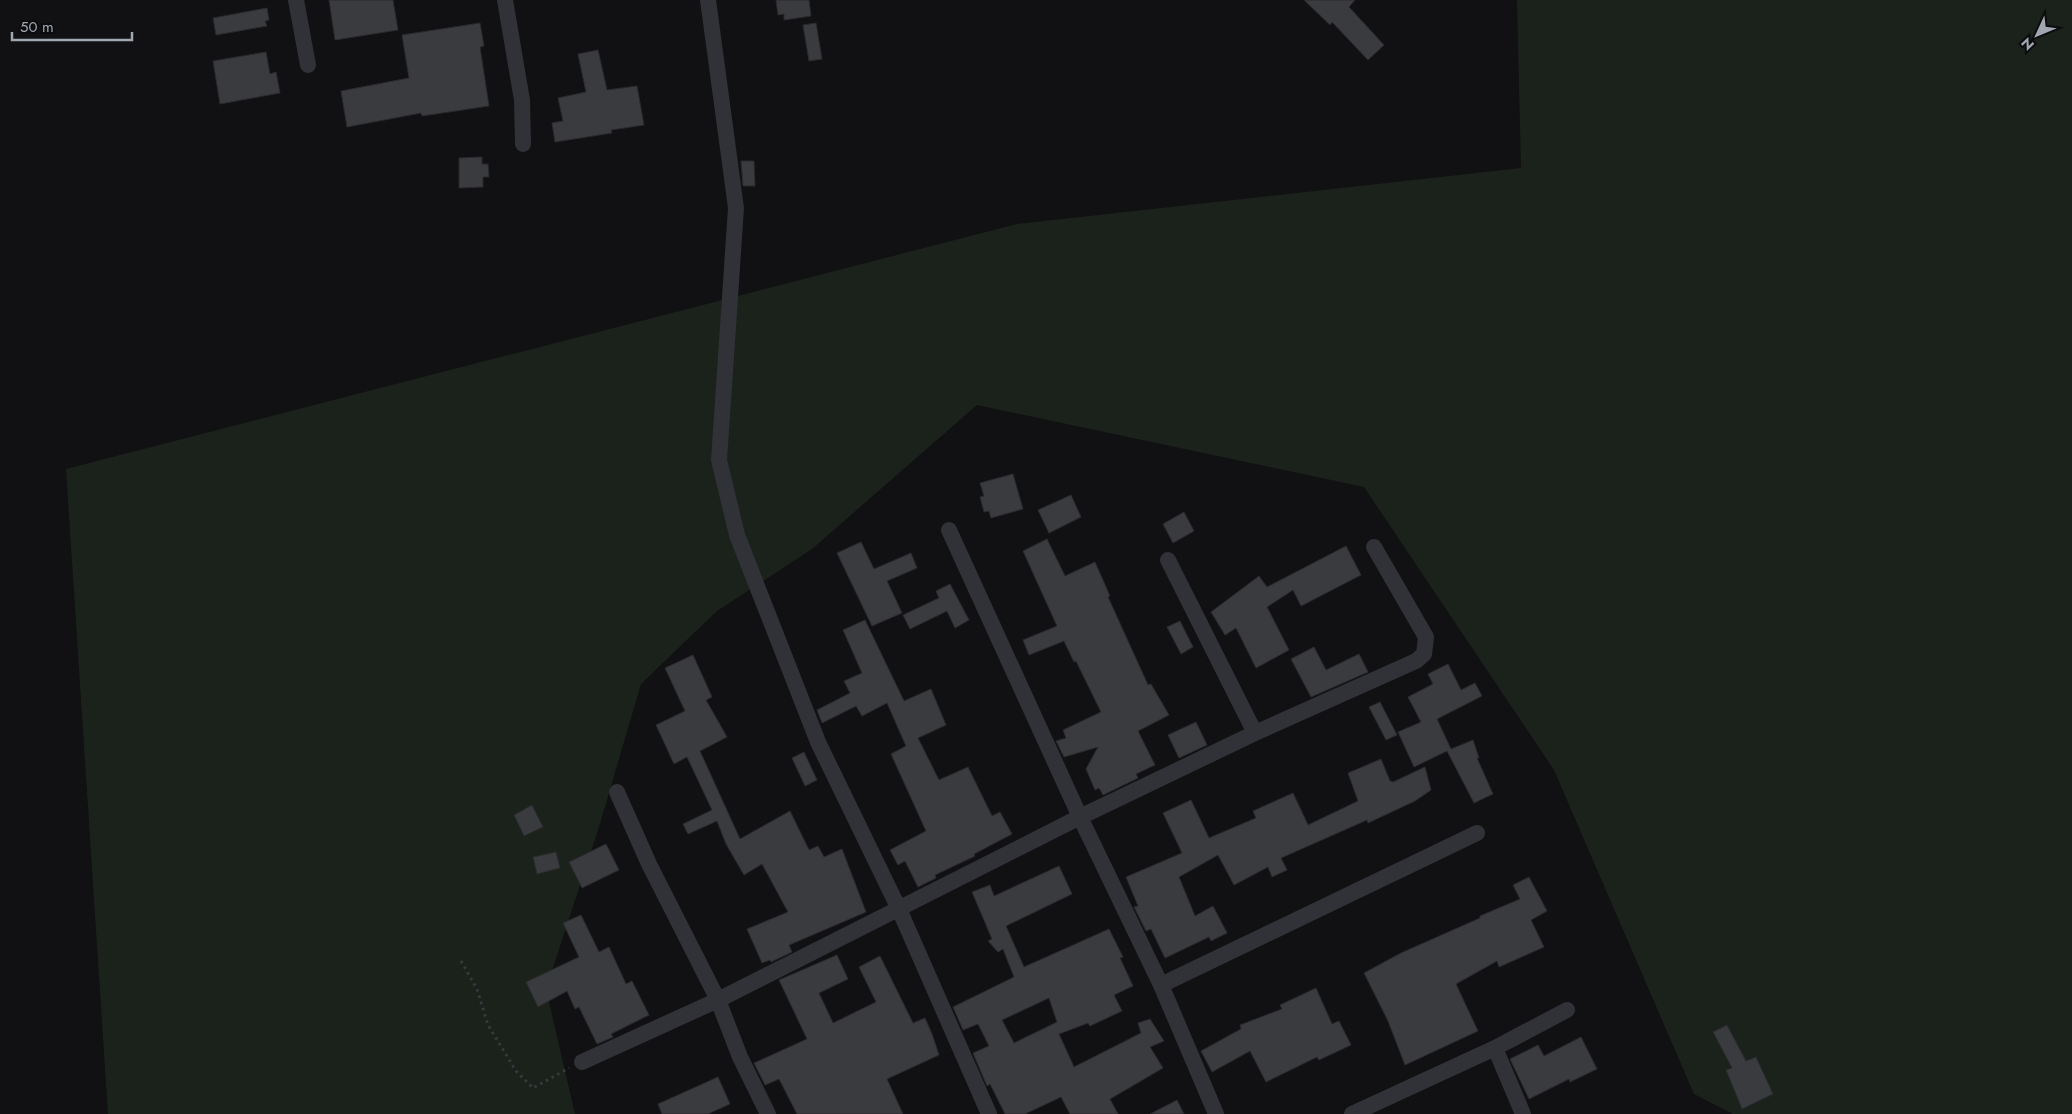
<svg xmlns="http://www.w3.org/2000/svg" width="2072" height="1114" viewBox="0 0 2072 1114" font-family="Jost,sans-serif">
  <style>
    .green { fill: #1b221c }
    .building { fill: #3a3b3f; stroke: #2b2a2e; fill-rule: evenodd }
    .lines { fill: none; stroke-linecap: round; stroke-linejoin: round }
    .path { stroke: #37393e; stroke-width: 3; stroke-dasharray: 2.5 4; stroke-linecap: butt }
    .minor { stroke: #313237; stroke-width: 16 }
  </style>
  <rect width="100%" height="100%" fill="#111012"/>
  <path class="green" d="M1517,0H2072V1114H1733L1694,1094L1554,770L1364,487L977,405L812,549L717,611L641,684L599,827L546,989L575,1114H108L66,469L1017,224L1521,168Z"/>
  <path class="building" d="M329,0H393L398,30L335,40Z
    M776,0H809L811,16L784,20V14L778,15Z
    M1304,0H1355L1349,7L1384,45L1368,60L1332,22L1330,25Z
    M267,8L269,20L265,21L267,26L216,35L213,18Z
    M480,23L484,46L480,47L489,106L422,116L421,113L347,127L341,91L409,78L402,35Z
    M816,23L822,59L809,61L803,25Z
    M598,50L607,90L637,86L644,125L611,130L612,133L555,142L552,123L563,121L558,98L586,92L578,54Z
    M266,52L270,74L276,72L280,93L220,104L213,61Z
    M482,157V164H488L489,177H483V187L459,188V158Z
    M741,161H754L755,186H743Z
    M1013,474L1023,509L991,518L989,511L984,512L980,497L984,496L980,483Z
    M1071,495L1081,517L1049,533L1038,510Z
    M1184,512L1194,531L1173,543L1163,524Z
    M1047,539L1065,576L1095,562L1110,596L1108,597L1148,685L1151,684L1169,715L1138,731L1155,765L1136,774L1138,778L1103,795L1099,788L1095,790L1086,769L1098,747L1064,757L1056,741L1066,738L1063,730L1101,712L1076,661L1074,662L1064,641L1029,655L1023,640L1057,626L1023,551Z
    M861,542L874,569L911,553L917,568L887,581L902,613L872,626L837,553Z
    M1346,546L1361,575L1301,606L1293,590L1267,607L1289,650L1256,668L1236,628L1225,635L1211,612L1259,576L1267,587Z
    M950,584L969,620L955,628L947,611L910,629L903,615L939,598L936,591Z
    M865,620L904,701L931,689L946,725L918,738L939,780L968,767L992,816L1000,812L1012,834L974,854L975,856L935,875L936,878L918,887L905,861L898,865L890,850L926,831L891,754L906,746L887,703L862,716L856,706L822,723L817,710L850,693L844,681L862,673L843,630Z
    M1180,621L1193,647L1181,654L1167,627Z
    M1314,647L1326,670L1359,654L1368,672L1311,697L1291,659Z
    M693,655L712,697L706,700L727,737L700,751L740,839L790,811L809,850L818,846L824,857L842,849L866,912L789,945L792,952L771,962L770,960L762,963L747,929L788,912L762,864L744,875L726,844L717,821L688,834L683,824L712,810L687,757L674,764L656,725L685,711L665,668Z
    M1448,664L1461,690L1475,683L1482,696L1437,719L1451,749L1473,740L1479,758H1477L1493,794L1474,803L1447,751L1414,767L1398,732L1421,722L1408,697L1433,684L1428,674Z
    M1380,702L1397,735L1386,740L1369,707Z
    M1196,722L1207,745L1179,758L1168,735Z
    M804,752L817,780L805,786L792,758Z
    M1381,759L1390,781L1393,782L1425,767L1431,790L1415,801L1368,823L1367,820L1281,858L1287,870L1272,877L1268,867L1234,885L1218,855L1179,877L1195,916L1213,906L1227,933L1211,941L1209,937L1165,958L1151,929L1146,931L1134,907L1138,906L1126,877L1182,853L1163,813L1191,800L1209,838L1256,818L1253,811L1293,793L1308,825L1358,801L1348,773Z
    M532,805L543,827L524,836L514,815Z
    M606,844L619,870L582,888L569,862Z
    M556,852L560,868L537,874L533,857Z
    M1059,866L1072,894L1006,926L1024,967L1109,929L1123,957L1120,958L1133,986L1114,995L1122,1011L1090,1026L1088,1023L1059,1034L1074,1067L1141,1033L1138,1023L1150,1019L1164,1041L1150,1047L1163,1068L1110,1099L1118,1114H1070L1061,1097L1025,1114H1005L990,1084L987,1086L973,1053L989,1046L978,1024L963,1030L953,1007L1014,977L1003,949L998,952L988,941L992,939L972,892L990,885L994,896ZM1049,998L1057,1022L1014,1043L1002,1020Z
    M1529,877L1547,911L1531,920L1544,947L1499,967L1497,961L1456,984L1478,1031L1405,1065L1388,1021L1364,973L1401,953L1480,918V916L1520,899L1513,885Z
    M581,915L599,952L609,947L626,984L632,981L649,1015L611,1034L613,1037L597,1044L579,1007L575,1009L567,991L538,1007L526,982L579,957L563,923Z
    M837,955L848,979L819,993L833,1023L876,1002L859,967L880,956L913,1023L925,1018L932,1034L939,1055L887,1079L903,1114H797L779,1079L765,1085L754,1063L807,1039L779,980Z
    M1316,988L1332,1024L1339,1021L1351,1045L1319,1060L1317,1057L1266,1082L1250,1051L1212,1072L1201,1051L1241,1029L1240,1025L1282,1009L1280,1005Z
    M1727,1025L1746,1061L1756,1057L1773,1094L1742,1109L1726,1070L1732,1068L1713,1032Z
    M1581,1037L1597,1069L1570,1082L1569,1079L1529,1099L1510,1059L1538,1045L1544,1056Z
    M718,1077L730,1104L708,1114H662L658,1104Z
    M1177,1100L1184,1114H1150Z"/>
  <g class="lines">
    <path class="path" d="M461,961L477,989L488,1025L516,1071L533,1088L569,1068"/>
    <path class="minor" d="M296,0L308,65
      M505,0L522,100L523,144
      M708,0L736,208L719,460L737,535L818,742L899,909L989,1114
      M949,530L1080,817L1161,985L1216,1114
      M1168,560L1255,733
      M617,792L649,864L718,1000L740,1057L768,1114
      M1161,985L1477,833
      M1495,1048L1523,1114
      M582,1062L718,1000L1080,817L1255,733L1416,661L1424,654L1426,637L1374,547
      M1352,1114L1495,1048L1567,1010"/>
  </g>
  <g transform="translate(2037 35) rotate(226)" stroke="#0c0c0d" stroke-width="4" paint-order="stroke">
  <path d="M0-4L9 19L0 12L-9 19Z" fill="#a1a6b3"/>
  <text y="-8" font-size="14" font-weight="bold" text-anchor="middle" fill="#a1a6b3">N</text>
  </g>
  <path d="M12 32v8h120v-8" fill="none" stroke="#a1a6b3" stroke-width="2.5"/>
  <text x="20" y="32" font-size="15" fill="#a1a6b3" stroke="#0c0c0d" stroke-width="4" paint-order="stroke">50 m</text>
</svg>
